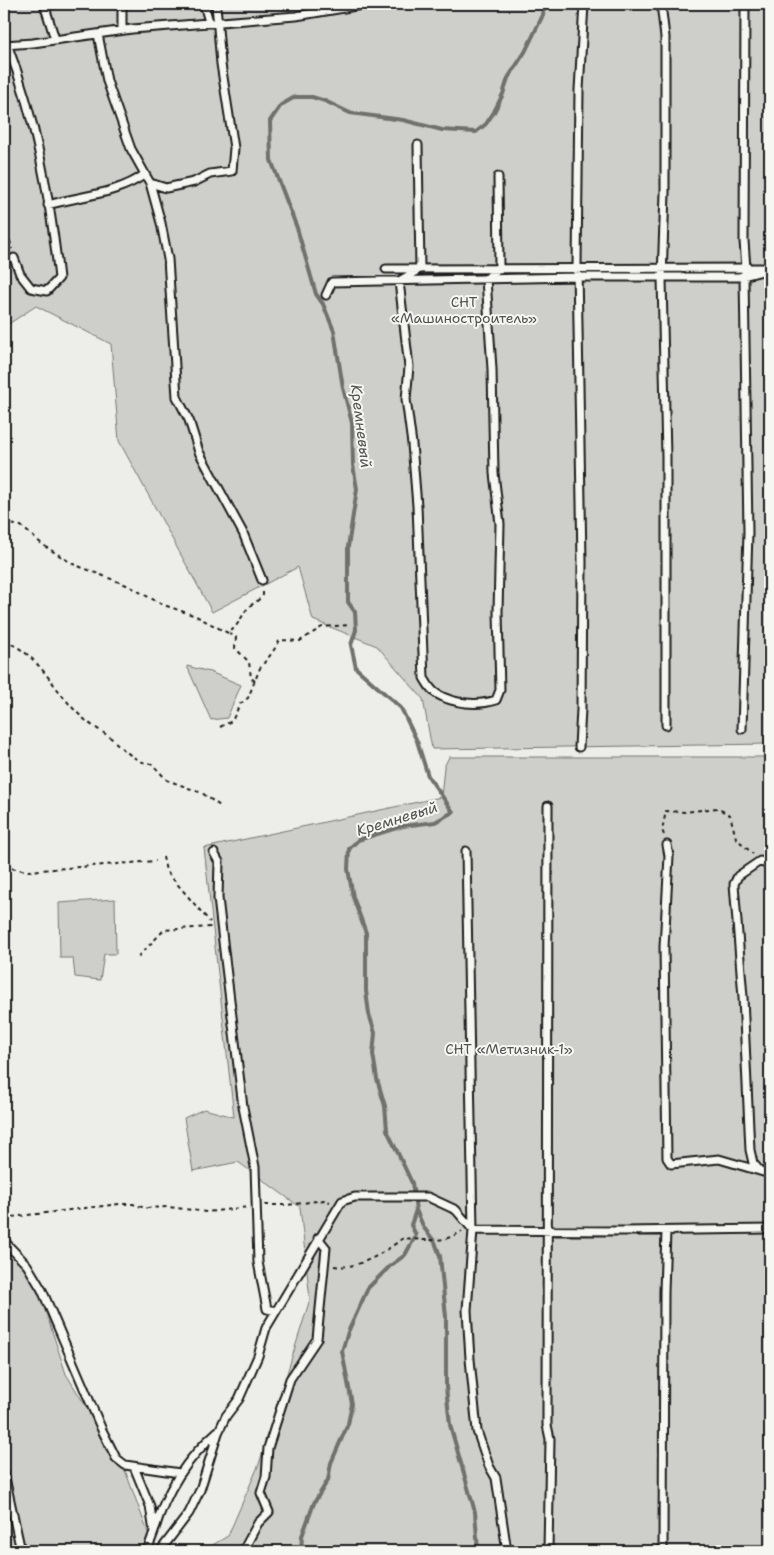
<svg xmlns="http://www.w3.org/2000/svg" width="774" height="1555" viewBox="0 0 774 1555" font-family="'Shantell Sans',sans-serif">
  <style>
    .green { fill: #cececb; stroke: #757574 }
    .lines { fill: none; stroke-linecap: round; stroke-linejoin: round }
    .stream { stroke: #6f6f6d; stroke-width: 4 }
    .lane-casing { stroke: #1c1c1c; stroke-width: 11 }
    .path { stroke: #1c1c1c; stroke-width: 2; stroke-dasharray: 4 4; stroke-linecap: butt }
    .lane { stroke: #f6f6f2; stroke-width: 7 }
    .labels { text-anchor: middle; stroke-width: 4; stroke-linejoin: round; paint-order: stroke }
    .park-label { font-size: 14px; fill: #515151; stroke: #f6f6f2 }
    .water-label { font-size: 15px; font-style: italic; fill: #535352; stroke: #f6f6f2 }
  </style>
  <rect width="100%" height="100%" fill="#edede9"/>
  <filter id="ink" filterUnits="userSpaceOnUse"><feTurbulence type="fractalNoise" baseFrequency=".02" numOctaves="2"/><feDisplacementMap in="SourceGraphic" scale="10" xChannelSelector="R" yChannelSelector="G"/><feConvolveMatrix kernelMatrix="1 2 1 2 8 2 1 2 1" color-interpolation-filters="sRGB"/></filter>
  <g filter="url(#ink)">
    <path class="green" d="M4,4H770V744L432,749L423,699L377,646L313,620L298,567L212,612L119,441L111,344L36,306L4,327Z
      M187,666L210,672L241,685L227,718L211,720Z
      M449,757H770V1551H202L228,1536L259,1464L310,1299L300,1207L238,1162L193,1171L184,1118L204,1109L234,1117L204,848L441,797L444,767Z
      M115,899L116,954H104L100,980L75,977L73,958H60L59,903Z
      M4,1229L40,1294L66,1374L125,1470L154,1549L150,1551H4Z"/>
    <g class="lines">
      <path class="stream" d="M416,1210L424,1228L435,1242L440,1256L446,1317V1387L450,1425L475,1512L478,1551
        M301,1551L302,1536L314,1503L328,1480L331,1463L348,1424L352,1404L342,1351L348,1332L368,1288L390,1266L405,1255L416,1235L411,1225L416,1210L412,1183L387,1130L385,1106L377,1079L373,1054L375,1033L369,1014L366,991V933L353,897L348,869L349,849L358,840L403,826L435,822L453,812L428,776L417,741L401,708L356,668L351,645L356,630L355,612L348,602V547L357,489L353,465L352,423L343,388L334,331L323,304L316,294L297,228L271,160L270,121L281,105L295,97H312L325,101L350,113L403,120L442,130L476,132L486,124L494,112L503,94L508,78L525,52L543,15L544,4"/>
      <defs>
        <path id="lane" d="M44,4L55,39
          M122,4V30
          M204,4L209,22
          M661,4L665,37V193L662,278L666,457V725
          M98,34L107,81L131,149L150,183L161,223L168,259L177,397L189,420L199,452L243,533L262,580
          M7,44C36,118 50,199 59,278L47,291L31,288L20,274L14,258
          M4,45L33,43L132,29L296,16L368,4
          M418,145L420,269L399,281L409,367L406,399L412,444L417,506L424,678C427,683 431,691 437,694C454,704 478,706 496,700L500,690L498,612L500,524L494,473L492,369L486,279L499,268L498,177
          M150,183L166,188L194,182L210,174L232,171L234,148L221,64L216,4
          M48,205C79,196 119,194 145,174
          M386,269L762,268
          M326,295L332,282L578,277H739L770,269
          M742,729L748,532L744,276L746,268L744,241L745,4
          M579,747L581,709L582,562L577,267L579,90L584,4
          M667,845L669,856L664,947L667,1158L671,1164L719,1159L770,1174
          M466,851L473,1230L467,1310L470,1359L477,1431L489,1466L496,1478L507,1551
          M214,853L219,862L218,898L225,959L243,1107L255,1167L258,1262L267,1309L276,1311
          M760,1171L753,1163L750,1150L743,997L734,884L738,876L760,861L770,866
          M4,1241L27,1265L42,1290L102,1430L116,1458L125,1465L180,1473
          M134,1467L150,1506L154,1532L147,1551
          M4,1473L21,1551
          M154,1532C165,1492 188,1457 218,1431
          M160,1551L189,1513L200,1490L218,1433L226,1416L239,1399L258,1356L266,1328L342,1201L355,1197H428L456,1210L473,1230L624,1231L770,1229
          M243,1551L258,1523L269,1512L261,1493L266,1477L268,1448L290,1379L317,1339L326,1248L318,1238
          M548,1551L550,1439L547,1425L548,806
          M663,1551L664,1292L666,1231"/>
      </defs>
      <use href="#lane" class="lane-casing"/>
      <path class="path" d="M4,217L12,249
        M4,523L21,526L43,545L73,564L129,586L161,604L196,616L228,633
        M4,641C40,653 55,694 83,718C91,726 102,731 111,738C123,749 136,763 152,764L167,780L202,793L220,806
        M255,681L251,678L249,662L235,648L236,637L228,633C239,626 241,616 248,608C253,603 259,601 263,595V589
        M220,727L232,721L240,704L248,698L260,668L272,653L280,640L300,641L322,627L349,625
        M664,835L662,830L666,811L685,812L717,808L730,815L736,838L753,854
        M163,857L166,871L210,922
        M4,867L28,871L156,861
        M138,957L164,930L212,927
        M265,1205H288L324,1200L330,1202
        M4,1218L119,1204H133L145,1208L168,1207L207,1212L248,1207
        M334,1266C358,1270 385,1252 403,1238C425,1240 443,1244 462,1231"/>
      <use href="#lane" class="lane"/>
    </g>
  </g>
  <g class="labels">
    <g class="park-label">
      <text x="464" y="307">СНТ<tspan x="464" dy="16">«Машиностроитель»</tspan></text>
      <text x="509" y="1054">СНТ «Метизник-1»</text>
    </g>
    <g class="water-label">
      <text transform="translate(361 426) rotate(83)" y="5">Кремневый</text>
      <text transform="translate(397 819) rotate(-17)" y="5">Кремневый</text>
    </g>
  </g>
  <rect width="774" height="1555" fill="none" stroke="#f6f6f2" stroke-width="20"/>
  <rect x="10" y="10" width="754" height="1535" fill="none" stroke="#1c1c1c" stroke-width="2" filter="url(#ink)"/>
</svg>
